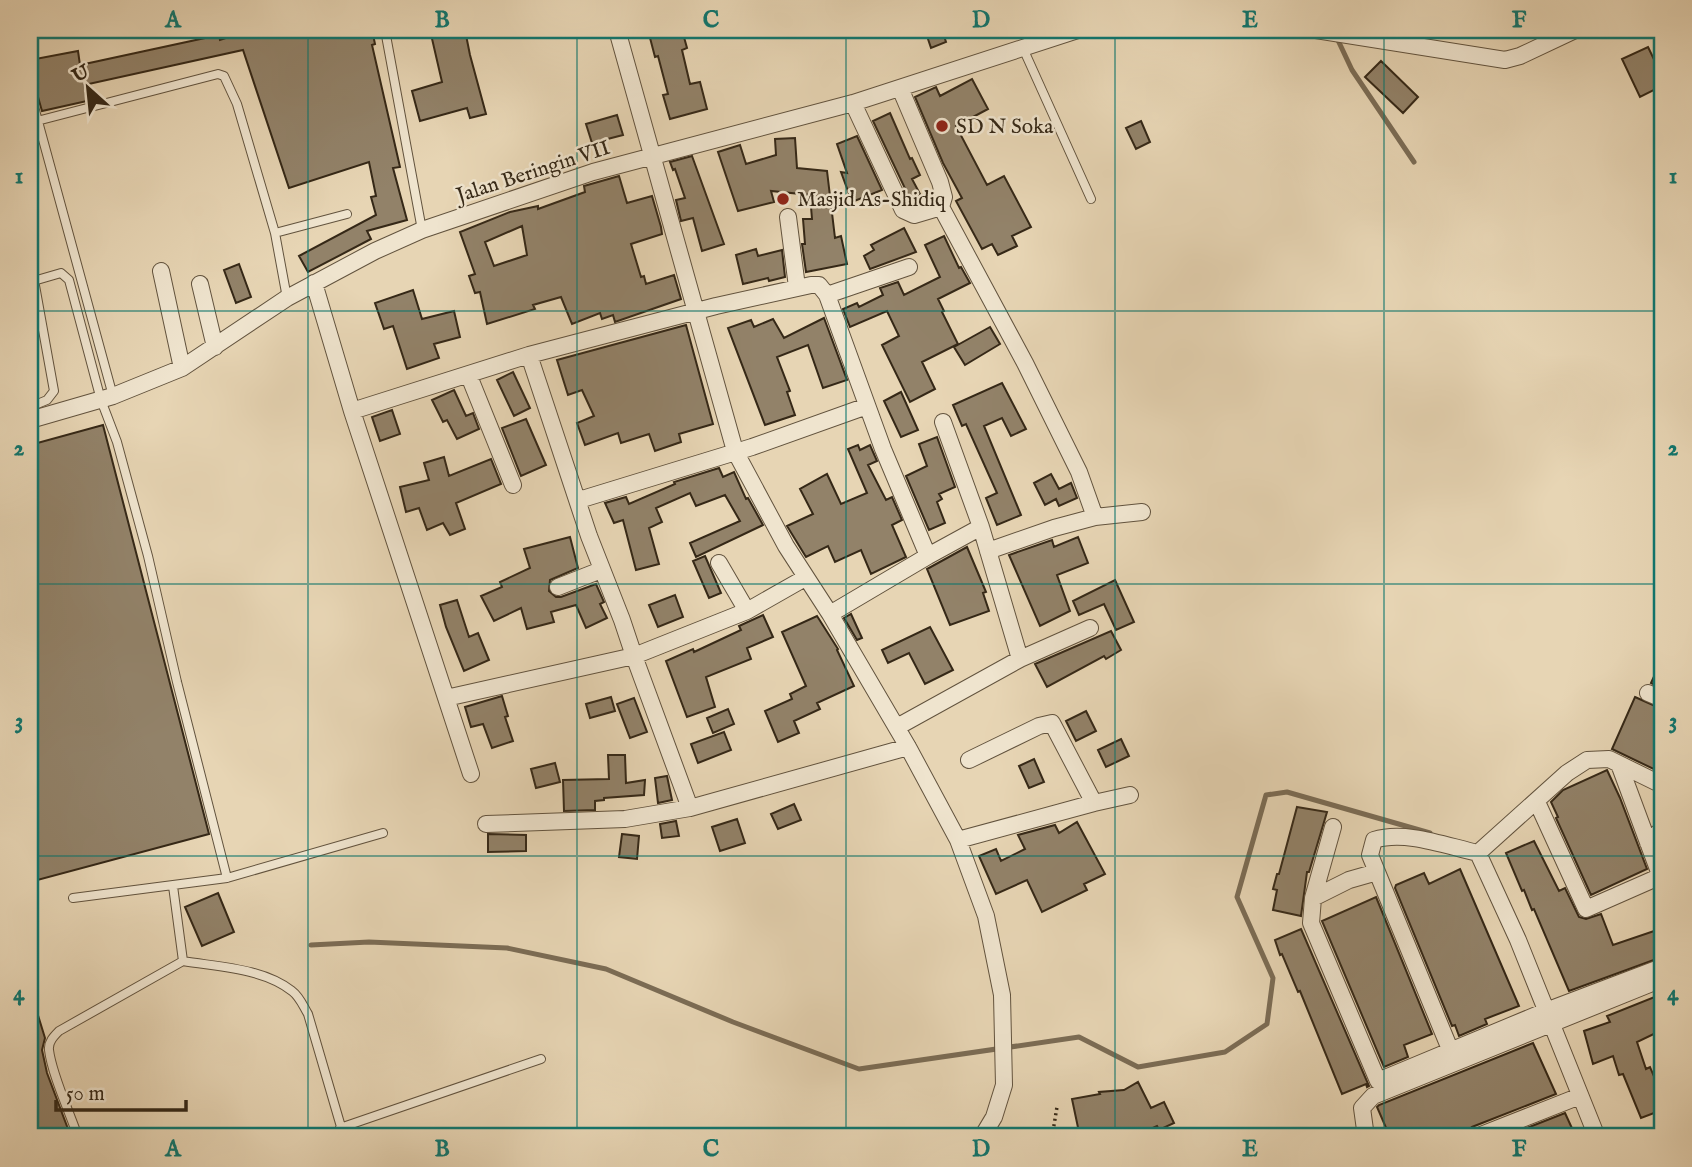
<svg xmlns="http://www.w3.org/2000/svg" width="1692" height="1167" viewBox="0 0 1692 1167" font-family="'IM FELL English',serif">
  <style>
    .lines { fill: none; stroke-linecap: round; stroke-linejoin: round }
    .stream { stroke: #7b6c55; stroke-width: 5 }
    .building { fill: #928269; stroke: #352817; stroke-width: 2; fill-rule: evenodd }
    .service-casing { stroke: #62533e; stroke-width: 10 }
    .minor-casing { stroke: #62533e; stroke-width: 18 }
    .path { stroke: #352817; stroke-width: 3.5; stroke-dasharray: 2 3.5; stroke-linecap: butt }
    .service { stroke: #efe4ce; stroke-width: 8 }
    .minor { stroke: #efe4ce; stroke-width: 16 }
    .grid { fill: none; stroke: #0f766e; stroke-width: 2; stroke-opacity: 0.55 }
    .poi-dot { fill: #8f2418; stroke: #efe4ce; stroke-width: 2.5 }
    .labels { text-anchor: middle; stroke-width: 5; stroke-linejoin: round; paint-order: stroke }
    .poi-label { font-size: 21px; fill: #352817; stroke: #efe4ce; text-anchor: start }
    .street-label { font-size: 21px; fill: #352817; stroke: #efe4ce }
    .neatline { fill: none; stroke: #0f766e; stroke-width: 2.5 }
    .grid-label { font-size: 23px; text-anchor: middle; font-weight: bold; fill: #0f766e }
  </style>
  <rect width="100%" height="100%" fill="#e7d5b4"/>
  <filter id="stains"><feTurbulence type="fractalNoise" baseFrequency=".00286" numOctaves="4"/><feColorMatrix values="0 0 0 0 .2 0 0 0 0 .09 0 0 0 0 .02 0 0 0 .5 -.17"/></filter>
  <radialGradient id="worn" r=".72"><stop offset=".6" stop-color="#630" stop-opacity="0"/><stop offset="1" stop-color="#630" stop-opacity=".3"/></radialGradient>
  <g class="lines">
    <path class="stream" d="M1336,36L1352,70L1414,162
      M311,945L369,942L507,948L606,969L733,1022L859,1069L1079,1037L1138,1067L1225,1052L1267,1024L1273,978L1237,897L1266,795L1287,792L1430,833"/>
  </g>
  <path class="building" d="M250,30H372L375,44L372,45L400,167L393,168L407,220L367,231L371,239L308,272L299,256L376,215L371,197L376,196L369,162L289,188L243,50L84,85L87,101L42,111L36,90L33,86L30,60L78,51L80,65L219,35L220,40Z
    M430,30H465L470,55L486,114L470,118L467,108L420,121L412,91L442,82Z
    M666,30H682L687,48L682,50L690,84L700,82L707,109L670,119L663,95L668,94L658,56L655,57L649,34Z
    M925,30H942L946,42L931,48Z
    M1648,47L1662,76V86L1640,97L1622,59Z
    M1381,61L1418,97L1403,113L1365,77Z
    M972,79L988,109L956,126L987,185L1004,176L1031,227L1012,236L1017,246L998,255L992,244L982,249L956,201L962,198L943,163L915,97L936,87L940,96Z
    M890,113L910,159L912,158L920,175L912,179L920,194L910,199L873,121Z
    M617,115L623,135L592,143L586,124Z
    M1141,121L1150,142L1136,149L1126,128Z
    M857,136L882,190L852,202L841,172L847,173L837,144Z
    M795,138L797,168L827,171L835,238L841,236L847,264L806,272L802,244H805L803,219H812L810,195L771,191L774,202L738,211L718,152L740,145L746,164L776,155L775,139Z
    M692,156L724,244L702,251L693,218L681,221L676,200L685,198L675,169L673,170L670,162Z
    M619,176L627,203L652,196L661,227L662,234L631,244L641,277L644,276L646,284L674,275L681,299L615,322L613,315L602,319L600,313L572,324L561,297L533,305L535,309L487,324L480,292L475,293L469,276L475,274L460,232L510,212L538,206V209L585,192L584,186ZM522,226L527,255L494,266L485,242Z
    M904,228L916,252L870,269L864,256L874,250L871,245Z
    M944,236L959,268L961,267L970,283L938,299L944,311L942,312L958,344L922,362L935,389L910,402L882,345L899,336L887,311L850,327L843,309L857,303L859,307L883,295L880,288L898,282L904,295L940,277L925,245Z
    M756,249L758,256L782,250L785,277L769,281L768,278L743,284L736,255Z
    M239,264L251,297L236,303L224,270Z
    M413,290L422,319L454,311L460,337L434,344L439,358L407,369L393,326L384,329L375,303Z
    M824,318L847,380L823,388L808,345L777,357L790,391L787,392L795,415L765,425L728,328L751,320L754,327L773,319L784,338Z
    M686,325L713,424L679,434L681,442L655,451L649,434L621,443L618,433L585,445L577,423L594,416L582,390L568,395L557,360Z
    M990,327L1000,344L965,365L954,347Z
    M513,372L530,408L514,416L497,380Z
    M1002,383L1026,429L1011,436L1002,418L984,426L1021,515L997,525L986,498L997,493L966,424L962,426L953,405Z
    M454,390L466,416L473,413L479,429L457,439L447,420L443,422L432,400Z
    M901,392L918,430L901,437L884,401Z
    M392,410L400,434L380,441L372,417Z
    M526,419L546,465L521,476L502,428Z
    M103,425L209,834L30,882V445Z
    M937,437L955,487L939,494L942,499L937,502L945,523L929,530L906,476L927,466L919,444Z
    M858,445L860,450L870,445L877,461L868,465L886,500L892,497L902,520L892,525L906,557L871,574L861,550L835,562L828,546L806,557L787,526L813,514L800,489L827,474L841,504L867,493L848,449Z
    M444,457L449,476L491,459L501,484L456,503L465,529L450,535L443,523L427,530L419,508L406,512L400,487L429,480L424,463Z
    M719,468L723,477L734,472L746,499L748,498L763,525L696,557L690,543L740,521L725,495L696,506L690,493L656,508L662,522L649,528L659,564L636,570L623,520L614,523L605,503L626,497L629,504L675,484L674,482Z
    M1051,474L1059,489L1071,483L1077,498L1059,506L1056,499L1045,505L1034,483Z
    M570,537L578,568L550,580L549,591L556,597H561L596,584L604,602L600,604L607,618L586,628L576,605L551,612L554,622L527,629L521,608L494,621L481,596L502,587L500,582L530,568L524,549Z
    M1078,537L1088,563L1057,575L1070,611L1040,626L1009,555L1052,540L1054,547Z
    M967,547L986,592L983,593L989,611L950,625L927,569Z
    M705,556L721,593L709,598L693,561Z
    M1115,580L1134,622L1116,630L1104,604L1079,615L1073,601Z
    M675,595L683,617L658,627L649,605Z
    M457,600L469,637L478,633L489,660L464,671L446,627L440,605Z
    M851,614L862,638L857,640L844,618Z
    M763,615L773,637L747,648L751,659L706,677L715,707L687,717L666,661L693,649L694,652L741,630L739,626Z
    M817,616L838,649L837,650L854,686L817,703L820,709L794,721L799,733L778,742L765,711L792,699L790,694L806,686L782,632Z
    M930,627L953,670L925,684L909,653L888,663L882,650Z
    M1111,631L1121,650L1106,659L1104,656L1047,687L1035,664Z
    M1662,659V688L1651,683Z
    M502,696L508,716L505,717L513,741L492,748L483,724L471,727L465,707Z
    M611,697L615,711L590,718L586,704Z
    M1635,697L1662,709V773L1612,749Z
    M634,698L647,732L630,738L617,704Z
    M728,709L734,724L713,733L707,718Z
    M1086,711L1096,731L1076,741L1066,721Z
    M724,732L731,750L698,763L691,744Z
    M1121,739L1129,756L1106,767L1098,750Z
    M608,755H625L626,783L645,780L644,795L604,798V800L595,801V810L564,811L563,780L609,779Z
    M1034,759L1044,782L1029,788L1019,766Z
    M555,763L560,782L536,788L531,769Z
    M1607,770L1620,798L1647,869L1591,895L1556,818L1558,817L1551,802L1563,790Z
    M667,776L672,800L658,803L655,778Z
    M794,804L801,820L778,829L771,814Z
    M1297,807L1327,812L1309,872H1307L1301,916L1273,910L1277,890L1273,889L1277,874H1279Z
    M737,819L745,843L720,851L712,827Z
    M676,821L679,836L662,838L660,824Z
    M1077,822L1105,874L1084,884L1087,890L1042,912L1027,880L996,894L979,856L996,849L1001,861L1025,849L1018,835L1055,825L1059,833Z
    M488,834L526,835V851L488,852Z
    M622,834L639,836L637,859L619,857Z
    M1534,841L1559,891L1565,888L1579,917L1586,919L1601,914L1613,945L1657,930L1662,942V957L1569,991L1534,909L1532,910L1524,890L1522,891L1506,853Z
    M1460,869L1519,1006L1485,1019L1487,1024L1459,1036L1455,1025L1452,1026L1395,888L1396,885L1424,873L1429,884Z
    M218,893L234,932L202,946L185,907Z
    M1376,897L1432,1034L1404,1045L1408,1057L1384,1067L1322,921Z
    M1301,929L1369,1086L1367,1087L1366,1084L1342,1094L1300,991L1298,992L1282,954L1280,955L1275,940Z
    M1657,996L1662,1007V1030L1637,1042L1646,1069L1650,1067L1656,1081L1662,1101V1110L1641,1118L1623,1074L1619,1075L1613,1056L1593,1064L1584,1031L1610,1022L1607,1016Z
    M33,999L45,1038L42,1050L47,1073L71,1137H30V1000Z
    M1533,1043L1556,1094L1472,1127L1467,1131L1466,1137H1390L1377,1107L1379,1105Z
    M1138,1082L1151,1108L1164,1102L1174,1123L1159,1130L1157,1126L1132,1137H1080L1072,1099L1100,1094L1099,1092L1124,1090Z
    M1565,1113L1576,1137H1504Z"/>
  <g class="lines">
    <defs>
      <path id="service" d="M385,30L422,230
        M1022,46L1091,199
        M30,92L113,396
        M37,121L218,74L224,76L237,104L275,233L287,298
        M275,233L347,214
        M30,282L61,273L69,280L101,400L117,442L148,556L177,682L227,878
        M30,407L47,400L54,391L34,280
        M73,898L227,878L383,833
        M183,961C218,967 263,968 292,991C300,997 303,1006 308,1014L344,1137
        M340,1128L541,1059
        M78,1137C70,1113 52,1075 49,1050C48,1042 54,1036 59,1031L183,961L173,886"/>
      <path id="minor" d="M617,30L735,451L786,546L830,614L908,747L958,840L986,916L1002,995L1004,1085L994,1117L982,1137
        M1316,30L1505,60L1520,56L1575,30
        M900,88L940,182L944,197L941,207L1025,363L1079,472L1095,517L1054,528L988,551
        M853,103L903,210L914,215L941,207
        M788,217L797,287
        M161,271L182,368
        M314,283L352,411L529,355
        M200,284L215,347
        M827,295L909,267
        M469,376L513,485
        M352,411L471,774
        M30,420L113,396L182,368L287,298L375,251L422,230L593,172L853,103L1078,30
        M943,422L981,527L1020,659
        M579,500L752,447L867,406
        M1095,517L1142,512
        M928,556L981,527
        M719,563L747,611L805,578
        M558,587L601,570
        M1648,693L1662,699
        M446,698L634,656L622,620L589,536L529,355L716,306L811,285H819L827,295L883,449L928,556L830,614
        M897,727L1020,659L1090,628
        M969,760L1039,726L1052,723L1094,803
        M1619,764L1662,880
        M1662,785L1609,759L1587,760L1567,773L1478,853C1446,846 1406,830 1374,840L1370,855L1377,872L1349,880L1313,898L1311,923L1378,1081L1546,1011L1662,967
        M1537,802L1586,909L1661,876
        M690,808L634,656L747,611
        M486,824L625,819L690,808L908,747
        M958,840L1094,803L1130,795
        M1648,843L1662,829
        M1478,853L1518,940L1597,1137
        M1377,872L1454,1059
        M1313,898L1333,827
        M1366,1137L1362,1108L1373,1096L1662,979
        M1476,1137L1580,1096"/>
    </defs>
    <use href="#service" class="service-casing"/>
    <use href="#minor" class="minor-casing"/>
    <path class="path" d="M1027,1137L1032,1134L1052,1133
      M1052,1137L1057,1107"/>
    <use href="#service" class="service"/>
    <use href="#minor" class="minor"/>
  </g>
  <path class="grid" d="M308,30V1137M577,30V1137M846,30V1137M1115,30V1137M1384,30V1137M30,311H1662M30,584H1662M30,856H1662"/>
  <g class="poi-dot">
    <circle cx="942" cy="126" r="7"/>
    <circle cx="783" cy="199" r="7"/>
  </g>
  <g class="labels">
    <g class="poi-label">
      <text x="956" y="133">SD N Soka</text>
      <text x="797" y="206">Masjid As-Shidiq</text>
    </g>
    <g class="street-label">
      <text transform="translate(533 171) rotate(-18)" y="7">Jalan Beringin VII</text>
    </g>
  </g>
  <rect width="1692" height="1167" fill="none" stroke="#e7d5b4" stroke-width="77"/>
  <g transform="translate(88 88) rotate(333)" stroke="#efe4ce" stroke-width="5" paint-order="stroke">
  <path d="M0-5L12 26L0 18L-12 26Z" fill="#352817"/>
  <text y="-10" font-size="19" font-weight="bold" text-anchor="middle" fill="#352817">U</text>
  </g>
  <path d="M56 1100v10h130v-10" fill="none" stroke="#352817" stroke-width="3.5"/>
  <text x="66" y="1100" font-size="21" fill="#352817" stroke="#efe4ce" stroke-width="5" paint-order="stroke">50 m</text>
  <rect x="38" y="38" width="1616" height="1090" class="neatline"/>
  <g class="grid-label">
    <text x="173" y="27">A</text>
    <text x="442" y="27">B</text>
    <text x="711" y="27">C</text>
    <text x="981" y="27">D</text>
    <text x="1250" y="27">E</text>
    <text x="1519" y="27">F</text>
    <text x="19" y="183">1</text>
    <text x="1673" y="183">1</text>
    <text x="19" y="455">2</text>
    <text x="1673" y="455">2</text>
    <text x="19" y="728">3</text>
    <text x="1673" y="728">3</text>
    <text x="19" y="1000">4</text>
    <text x="1673" y="1000">4</text>
    <text x="173" y="1156">A</text>
    <text x="442" y="1156">B</text>
    <text x="711" y="1156">C</text>
    <text x="981" y="1156">D</text>
    <text x="1250" y="1156">E</text>
    <text x="1519" y="1156">F</text>
  </g>
  <rect width="100%" height="100%" filter="url(#stains)"/>
  <rect width="100%" height="100%" fill="url(#worn)"/>
</svg>
